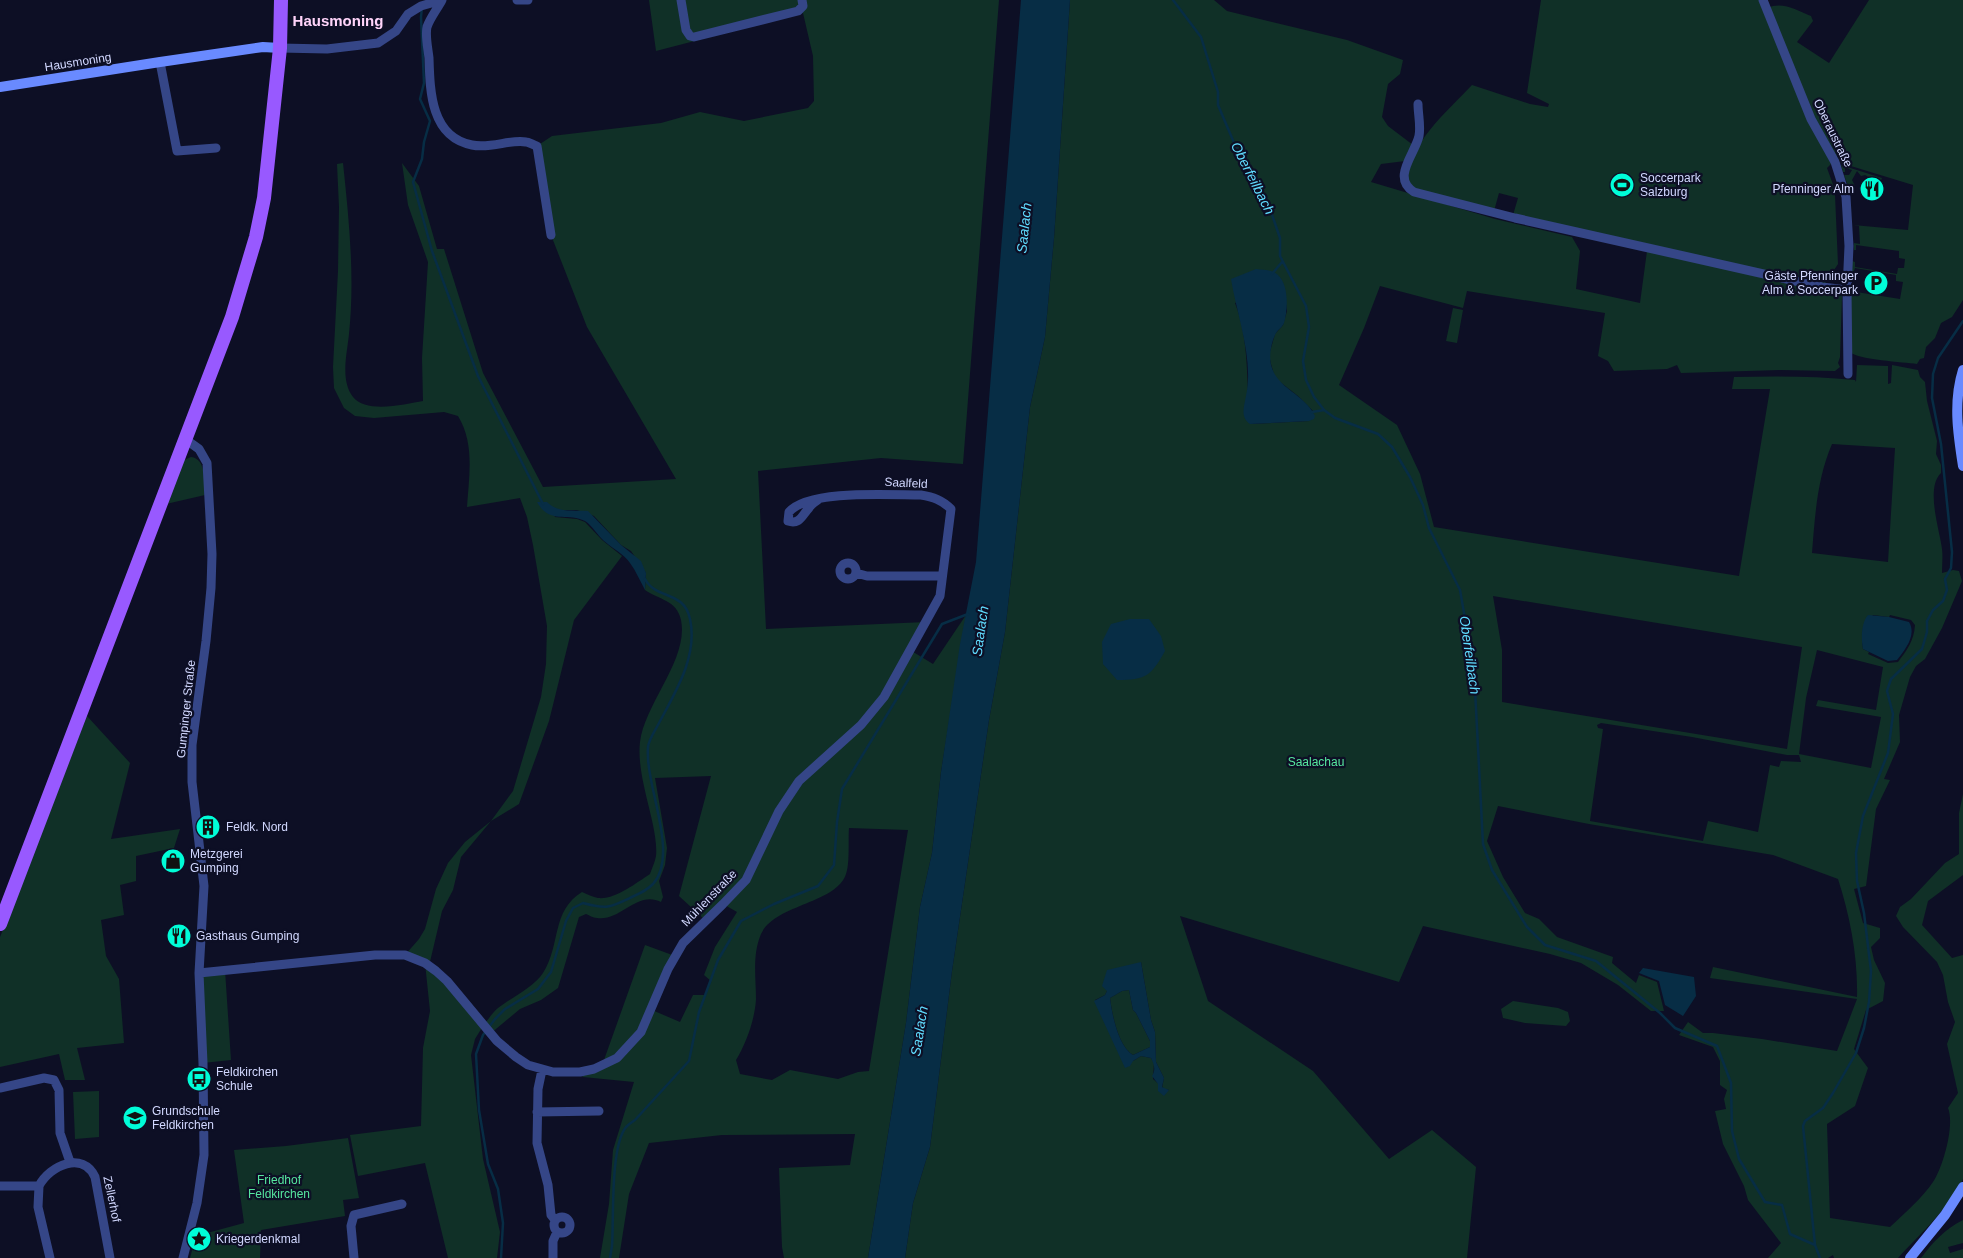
<svg xmlns="http://www.w3.org/2000/svg" width="1963" height="1258" viewBox="0 0 1963 1258" font-family="Arial,sans-serif">
  <style>
    .green { fill: #103027; fill-rule: evenodd }
    .water { fill: #072d45; fill-rule: evenodd }
    .lines { fill: none; stroke-linecap: round; stroke-linejoin: round }
    .stream { stroke: #072d45; stroke-width: 2.5 }
    .street { stroke: #354687; stroke-width: 9 }
    .secondary { stroke: #698aff; stroke-width: 10 }
    .primary { stroke: #9859ff; stroke-width: 14 }
    .labels { text-anchor: middle; stroke-width: 4.5; stroke-linejoin: round; paint-order: stroke }
    .street-label { font-size: 12px; fill: #d2d8ff; stroke: #0d0f25 }
    .poi-label { font-size: 12px; fill: #d2d8ff; stroke: #0d0f25; text-anchor: start }
    .park-label { font-size: 12px; fill: #56e79f; stroke: #0d0f25 }
    .water-label { font-size: 14px; font-style: italic; fill: #60dcff; stroke: #0d0f25 }
    .quarter-label { font-size: 15px; font-weight: bold; fill: #ffd4fa; stroke: #0d0f25 }
  </style>
  <rect width="100%" height="100%" fill="#0d0f25"/>
  <path class="green" d="M649,0H999L963,464L881,458L758,471L766,629L926,622L910,650L933,664L966,615L941,772L932,853L920,907L906,1023L868,1258H784L782,1247L779,1168L850,1165L855,1134L722,1135L649,1143L629,1194L619,1258H600L609,1204L613,1150L634,1082L583,1077L580,1072L604,1060L645,945L675,956L652,1010L680,1022L693,995H706L711,981L704,975L715,947L737,912L723,904L705,920L679,896L711,776L655,778L667,848L665,865L659,881L663,897L661,902C637,890 620,922 597,918C593,918 589,915 586,914L579,917L558,988L541,1000L520,1009L490,1034L483,1026L475,1039L471,1055L483,1159L500,1232L497,1258H448L425,1163L358,1176L350,1135L421,1126L423,1048L430,1011L425,963L405,955L419,939L425,929L436,889L448,863L465,842L491,821L513,791L541,697L546,664L547,626L533,545L527,517L520,498L467,507C469,476 475,444 458,416L444,412L374,418L355,416L344,408L334,388L333,367L338,271L339,207L337,164L343,163C349,220 355,277 349,334C347,354 340,380 353,397C366,414 406,404 423,401L422,358L428,262L408,205L402,163L419,186L437,249H444L483,373L543,487L676,479L587,327L551,235L537,146L552,136L661,123L700,112L744,121L808,108L814,101L813,56L803,13L656,51ZM552,507L559,510H577L594,516L621,545L631,551L646,573L645,590C659,600 677,600 681,620C689,659 645,703 640,742C637,768 648,800 653,825C655,835 657,847 656,856C655,862 652,868 650,874C636,883 615,900 598,898C593,897 587,894 582,892C551,911 561,945 543,973C534,987 511,998 498,1008C492,1013 488,1020 483,1026L429,966L442,911L453,890L461,857L491,821L519,804L549,721L574,620L622,556L602,540L585,522L577,519L555,517ZM849,828L908,830L869,1071L858,1072L838,1079L790,1070L772,1080L740,1074L736,1060C746,1044 755,1019 756,999C756,978 752,955 761,934C775,904 836,904 846,874C850,864 848,839 849,828Z
    M1070,0H1214L1227,11L1347,40L1403,60L1400,74L1388,84L1382,117L1388,126L1413,145L1405,161L1381,164L1371,182L1495,219L1572,237L1580,251L1576,289L1640,303L1647,251L1797,284L1799,288L1821,292L1838,293L1842,296L1840,357L1838,363L1840,367L1835,371L1780,370L1681,373L1677,365L1667,369L1614,371L1608,361L1598,356L1605,313L1467,291L1463,308L1380,286L1364,328L1339,385L1397,425L1420,474L1434,527L1739,576L1770,389H1732L1734,377C1775,376 1815,376 1855,380L1856,382L1857,365L1888,366V384L1891,383L1892,365L1918,370L1920,377L1925,382L1927,401L1937,441L1936,454L1941,465V473C1925,488 1940,531 1942,549C1943,557 1942,565 1942,573L1953,570L1959,571L1962,581L1942,628L1925,659L1916,666L1910,677L1899,715L1900,742L1884,779L1890,780L1876,809L1866,886L1854,889L1863,923L1880,928V938L1871,947L1874,960L1885,983L1883,1001L1866,1010L1854,1049L1868,1068L1855,1106L1827,1124L1830,1218L1890,1227C1904,1214 1923,1197 1933,1182C1943,1167 1955,1125 1948,1108L1958,1093L1947,1044L1955,1022L1948,1002L1943,975L1937,962L1903,927L1896,916L1900,907L1911,899L1945,863L1959,854V813L1963,794V875L1928,901L1922,925L1952,958L1963,955V1179C1952,1205 1918,1236 1898,1258H1834L1833,1255L1828,1258H1768L1781,1243L1748,1200L1744,1186L1723,1144L1715,1111L1726,1109L1724,1099L1727,1090L1720,1085V1061L1713,1047L1679,1035L1688,1022L1703,1033H1713L1762,1039L1837,1051L1857,999L1710,978L1713,967L1857,997C1858,957 1850,916 1838,879L1773,855L1589,824L1498,806L1487,841L1503,877L1525,913L1539,919L1557,937L1613,957L1612,963L1636,983L1639,975L1657,982L1664,1011H1651L1618,985L1581,963L1550,954L1423,926L1399,982L1180,916L1208,1001L1313,1071L1389,1159L1432,1130L1476,1167L1467,1258H905L913,1203L930,1147L952,971L989,720L1005,632L1030,407L1045,337L1054,238ZM1283,283L1287,311L1283,325L1275,334L1269,355L1271,364L1275,378L1298,396L1313,411L1309,421L1250,424C1246,384 1250,341 1235,303ZM1832,444L1895,448L1888,562L1812,553C1815,516 1817,479 1832,444ZM1493,596L1802,647L1787,749L1502,702V650ZM1873,615L1889,617L1890,615L1911,620L1915,625C1914,641 1907,650 1898,662L1888,663L1868,654L1869,652L1863,649C1861,632 1862,627 1873,615ZM1817,650L1883,667L1876,710L1818,700L1816,706L1881,717L1871,768L1799,754L1806,698ZM1601,723L1692,737L1787,755H1799L1801,762L1781,761L1779,767L1770,765L1758,832L1708,821L1703,841L1590,821L1603,729L1598,728L1597,725ZM1141,962L1151,1020L1155,1032L1156,1062L1164,1078L1162,1088L1169,1090L1167,1091L1153,1079L1154,1063L1151,1058L1141,1056L1133,1061L1095,1000L1105,995L1107,991Z
    M1541,0H1765L1768,8C1782,1 1798,11 1811,16L1813,21L1797,42L1829,63L1869,0H1963V300L1952,317L1941,323L1935,338L1926,347L1924,358L1920,359L1917,364C1903,362 1859,360 1850,352V291L1900,299L1903,282L1896,281V275L1855,268L1853,274H1851L1852,261L1855,262V267L1897,274L1898,268H1904L1905,259L1899,258V251L1856,245V250H1854V243L1860,244L1859,226L1853,225L1908,230L1913,185L1841,163L1837,157L1829,159L1831,164L1827,168L1835,190L1833,191L1835,195L1838,264L1824,285L1513,215L1518,198L1499,193L1494,211L1415,189L1407,182C1409,142 1447,112 1472,85L1530,104L1548,107L1549,104L1527,93Z
    M1841,165L1882,178L1880,183L1865,175L1861,176L1857,171L1852,180L1855,186H1848L1844,175H1849L1852,170L1845,168V172H1843Z
    M1453,308L1463,310L1457,343L1446,341Z
    M191,457C207,459 204,483 205,495L166,504L184,460Z
    M87,716L130,763L111,839L180,829L174,848L136,856V881L120,885L124,915L101,920L106,956L119,979L124,1043L77,1048L85,1080H65L59,1054L0,1067V937Z
    M225,970L231,1060L203,1063L199,973Z
    M1129,990L1133,1010L1136,1013L1150,1041V1047L1133,1055C1118,1046 1112,1014 1110,998L1122,991Z
    M1513,1001L1558,1008L1568,1012L1570,1021L1566,1026L1525,1023L1503,1018L1501,1009Z
    M99,1091V1137L75,1139L73,1092Z
    M348,1138L359,1198L343,1200L345,1216L261,1230L260,1258H190L196,1236L244,1223L234,1150L286,1146Z
    M1963,1220V1243L1948,1247L1950,1253L1963,1249V1258H1921C1933,1242 1945,1229 1963,1220Z"/>
  <path class="water" d="M1021,0H1070L1054,238L1045,337L1030,407L1005,632L989,720L952,971L930,1147L913,1203L905,1258H868L906,1023L920,907L932,853L941,772L960,644L976,562Z
    M1256,269C1263,270 1272,269 1278,275C1289,285 1288,310 1284,323C1282,328 1277,330 1275,335C1271,344 1269,355 1271,365C1277,389 1305,394 1315,416L1314,419L1309,421L1250,424C1240,417 1244,407 1246,396C1254,359 1237,316 1231,279Z
    M537,502H547C558,513 573,510 588,511L621,545L641,561L646,573L645,590C640,581 636,571 630,563C624,554 612,548 604,541C597,535 593,526 585,521C567,512 550,525 537,502Z
    M1868,615L1889,617L1909,622C1917,635 1905,650 1897,660L1888,661L1863,649C1861,639 1861,623 1868,615Z
    M1130,619H1149L1161,636L1165,651C1151,676 1146,680 1117,680L1103,664L1102,642L1111,624Z
    M1141,962L1151,1020L1155,1032L1156,1062L1164,1078L1162,1087L1169,1090L1164,1096L1158,1091V1084L1152,1076C1156,1070 1154,1064 1151,1058L1141,1056L1133,1061L1130,1066L1125,1068L1094,1001L1105,995L1107,991L1102,986L1107,970ZM1129,990L1133,1010L1136,1013L1150,1041V1047L1133,1055C1118,1046 1112,1014 1110,998L1122,991Z
    M1643,968L1694,977L1696,996L1683,1016L1665,1005L1659,981L1639,973Z"/>
  <g class="lines">
    <path class="stream" d="M1173,0L1201,37L1218,92V105L1246,171L1269,206L1280,238V256L1306,306L1309,327L1303,361L1306,380L1314,397L1324,410L1335,418L1378,434L1392,447L1410,477L1423,505L1429,528L1460,590L1474,670L1483,844L1492,870L1527,927L1545,945L1596,961L1660,1013L1675,1028L1717,1046L1731,1083L1732,1131L1739,1159L1765,1202L1782,1205L1790,1234L1815,1245
      M422,7L421,17L424,83L420,99L430,121L424,142L422,159L413,182L432,251L478,376L543,504
      M1272,274L1282,262
      M1312,412L1324,410
      M501,1258L503,1223L498,1189L488,1164L479,1110L476,1054L483,1035L495,1019L505,1009L538,989L551,972L566,921L573,908L583,903C608,910 611,907 634,896C641,893 647,890 653,884C678,856 649,793 648,758C648,753 647,747 649,743C651,736 656,729 659,723C676,691 698,656 690,619C684,590 656,600 645,579
      M610,1258L612,1246C614,1219 610,1147 626,1127C628,1125 632,1122 635,1120L689,1061L699,1012L718,960L741,921L774,904L818,886L834,865L837,822L842,789L942,624L968,614
      M1820,1258L1815,1245L1803,1126L1805,1121L1823,1108L1833,1093L1856,1053L1864,1028L1869,1002L1871,971L1864,913L1857,881L1856,853L1863,816L1888,753L1893,714L1887,691L1891,679L1922,649L1927,632V621L1933,610L1943,601L1947,590L1945,579L1951,568L1952,552L1941,444L1932,398L1933,374L1938,358L1963,321"/>
    <path class="street" d="M442,0C438,8 430,18 427,27C425,35 428,49 429,58C430,92 431,137 472,145C491,149 510,139 526,142C529,142 533,145 537,146L551,235
      M517,0H528
      M681,0L686,30L690,36L694,37L798,11L803,6L802,0
      M1763,0L1811,119L1835,162L1846,197L1849,246L1847,290L1848,374
      M280,48L327,49L378,43L396,31L408,14L421,6L442,0
      M160,62L177,151L216,148
      M1418,104C1418,114 1421,126 1419,136C1415,154 1391,178 1414,192L1515,218L1822,287L1847,290
      M840 571a8 8 0 1 1 16 0a8 8 0 1 1-16 0Z
      M856,573L867,576H942
      M199,973L375,955H405L425,963L436,971L447,981L497,1041L516,1057L528,1065L553,1072H580L594,1069L617,1058L641,1032L668,969L683,943L723,904L746,880L779,811L799,781L861,725L884,697L940,596L951,509C942,500 933,497 921,495C891,495 809,489 789,512L788,521C800,525 802,515 809,508C811,504 815,502 819,499
      M542,1070L538,1089L537,1143L548,1185L551,1215L555,1220
      M0,1088L44,1078L54,1080L59,1090L60,1133L70,1162
      M537,1112L599,1111
      M0,1186H39
      M554 1225a8 8 0 1 1 16 0a8 8 0 1 1-16 0Z
      M50,1258L38,1207L39,1186C50,1165 83,1151 95,1177L110,1258
      M183,1258L197,1203L204,1155L203,1063L199,973L204,886L192,782V745L206,641L211,588L212,554L207,463L199,449L185,439
      M354,1258L351,1226L354,1215L402,1204
      M553,1258V1241L557,1232"/>
    <path class="secondary" d="M0,87L160,62L263,47L280,48
      M1963,370C1953,402 1958,434 1963,466
      M1910,1258L1945,1215L1963,1187"/>
    <path class="primary" d="M0,924L232,317L256,237L264,198L280,48L281,0"/>
  </g>
  <defs>
    <symbol id="stadium-disc" viewBox="-11 -11 22 22"><circle r="9.5" fill="#00fdd8" stroke="#0d0f25"/><path d="M0-5a6.5 5 0 1 0 0 10a6.5 5 0 1 0 0-10ZM-3.5-1.8h7v3.6h-7Z" fill="#111"/></symbol>
    <symbol id="restaurant-disc" viewBox="-11 -11 22 22"><circle r="9.5" fill="#00fdd8" stroke="#0d0f25"/><path d="M-5-6h1v4h1v-4h1v4h1v-4h1v5L-1.5 .5V6h-2V.5L-5-1ZM5-6V6H3V1.5H1.5Q1.5-4 5-6Z" fill="#111"/></symbol>
    <symbol id="parking-disc" viewBox="-11 -11 22 22"><circle r="9.5" fill="#00fdd8" stroke="#0d0f25"/><path d="M-3.5-5.5H1a3.5 3.5 0 0 1 0 7H-1V5.5H-3.5ZM-1-3.4V-.6H.8a1.4 1.4 0 0 0 0-2.8Z" fill="#111"/></symbol>
    <symbol id="building-disc" viewBox="-11 -11 22 22"><circle r="9.5" fill="#00fdd8" stroke="#0d0f25"/><path d="M-4-6H4V6H1V3H-1V6H-4ZM-2.5-4.3h1.7v1.8h-1.7ZM.8-4.3h1.7v1.8H.8ZM-2.5-1h1.7V.8h-1.7ZM.8-1h1.7V.8H.8Z" fill="#111"/></symbol>
    <symbol id="shop-disc" viewBox="-11 -11 22 22"><circle r="9.5" fill="#00fdd8" stroke="#0d0f25"/><path d="M-5-2.5h2.3a2.7 3.5 0 0 1 5.4 0H5L5.5 6h-11ZM-1.5-2.5h3a1.5 2.3 0 0 0-3 0Z" fill="#111"/></symbol>
    <symbol id="bus-disc" viewBox="-11 -11 22 22"><circle r="9.5" fill="#00fdd8" stroke="#0d0f25"/><path d="M-5-6H5V4H4V6H2V4H-2V6H-4V4H-5ZM-3.5-4V0h7V-4ZM-3.5 1.2v1.5H-2V1.2ZM2 1.2v1.5H3.5V1.2Z" fill="#111"/></symbol>
    <symbol id="school-disc" viewBox="-11 -11 22 22"><circle r="9.5" fill="#00fdd8" stroke="#0d0f25"/><path d="M0-5L7-2L0 1L-7-2ZM-4 1L0 2.5L4 1V4Q0 6-4 4Z" fill="#111"/></symbol>
    <symbol id="sight-disc" viewBox="-11 -11 22 22"><circle r="9.5" fill="#00fdd8" stroke="#0d0f25"/><path d="M0-6L1.8-2.2L6-1.7L2.9 1.2L3.7 5.4L0 3.3L-3.7 5.4L-2.9 1.2L-6-1.7L-1.8-2.2Z" fill="#111"/></symbol>
  </defs>
  <g fill-rule="evenodd">
    <use href="#stadium-disc" x="1608" y="171" width="28" height="28"/>
    <use href="#restaurant-disc" x="1858" y="175" width="28" height="28"/>
    <use href="#parking-disc" x="1862" y="269" width="28" height="28"/>
    <use href="#building-disc" x="194" y="813" width="28" height="28"/>
    <use href="#shop-disc" x="159" y="847" width="28" height="28"/>
    <use href="#restaurant-disc" x="165" y="922" width="28" height="28"/>
    <use href="#bus-disc" x="185" y="1065" width="28" height="28"/>
    <use href="#school-disc" x="121" y="1104" width="28" height="28"/>
    <use href="#sight-disc" x="185" y="1225" width="28" height="28"/>
  </g>
  <g class="labels">
    <g class="street-label">
      <text transform="translate(78 62) rotate(-9)" y="4">Hausmoning</text>
      <text transform="translate(1833 133) rotate(64)" y="4">Oberaustraße</text>
      <text transform="translate(906 483) rotate(3)" y="4">Saalfeld</text>
      <text transform="translate(186 709) rotate(-84)" y="4">Gumpinger Straße</text>
      <text transform="translate(709 898) rotate(-46)" y="4">Mühlenstraße</text>
      <text transform="translate(112 1199) rotate(78)" y="4">Zellerhof</text>
    </g>
    <g class="poi-label">
      <text x="1640" y="182">Soccerpark<tspan x="1640" dy="14">Salzburg</tspan></text>
      <text x="1854" y="193" text-anchor="end">Pfenninger Alm</text>
      <text x="1858" y="280" text-anchor="end">Gäste Pfenninger<tspan x="1858" dy="14">Alm &amp; Soccerpark</tspan></text>
      <text x="226" y="831">Feldk. Nord</text>
      <text x="190" y="858">Metzgerei<tspan x="190" dy="14">Gumping</tspan></text>
      <text x="196" y="940">Gasthaus Gumping</text>
      <text x="216" y="1076">Feldkirchen<tspan x="216" dy="14">Schule</tspan></text>
      <text x="152" y="1115">Grundschule<tspan x="152" dy="14">Feldkirchen</tspan></text>
      <text x="216" y="1243">Kriegerdenkmal</text>
    </g>
    <g class="park-label">
      <text x="1316" y="766">Saalachau</text>
      <text x="279" y="1184">Friedhof<tspan x="279" dy="14">Feldkirchen</tspan></text>
    </g>
    <g class="water-label">
      <text transform="translate(1253 178) rotate(63)" y="5">Oberfeilbach</text>
      <text transform="translate(1024 228) rotate(-84)" y="5">Saalach</text>
      <text transform="translate(980 631) rotate(-82)" y="5">Saalach</text>
      <text transform="translate(1470 655) rotate(82)" y="5">Oberfeilbach</text>
      <text transform="translate(919 1031) rotate(-81)" y="5">Saalach</text>
    </g>
    <g class="quarter-label">
      <text x="338" y="26">Hausmoning</text>
    </g>
  </g>
</svg>
